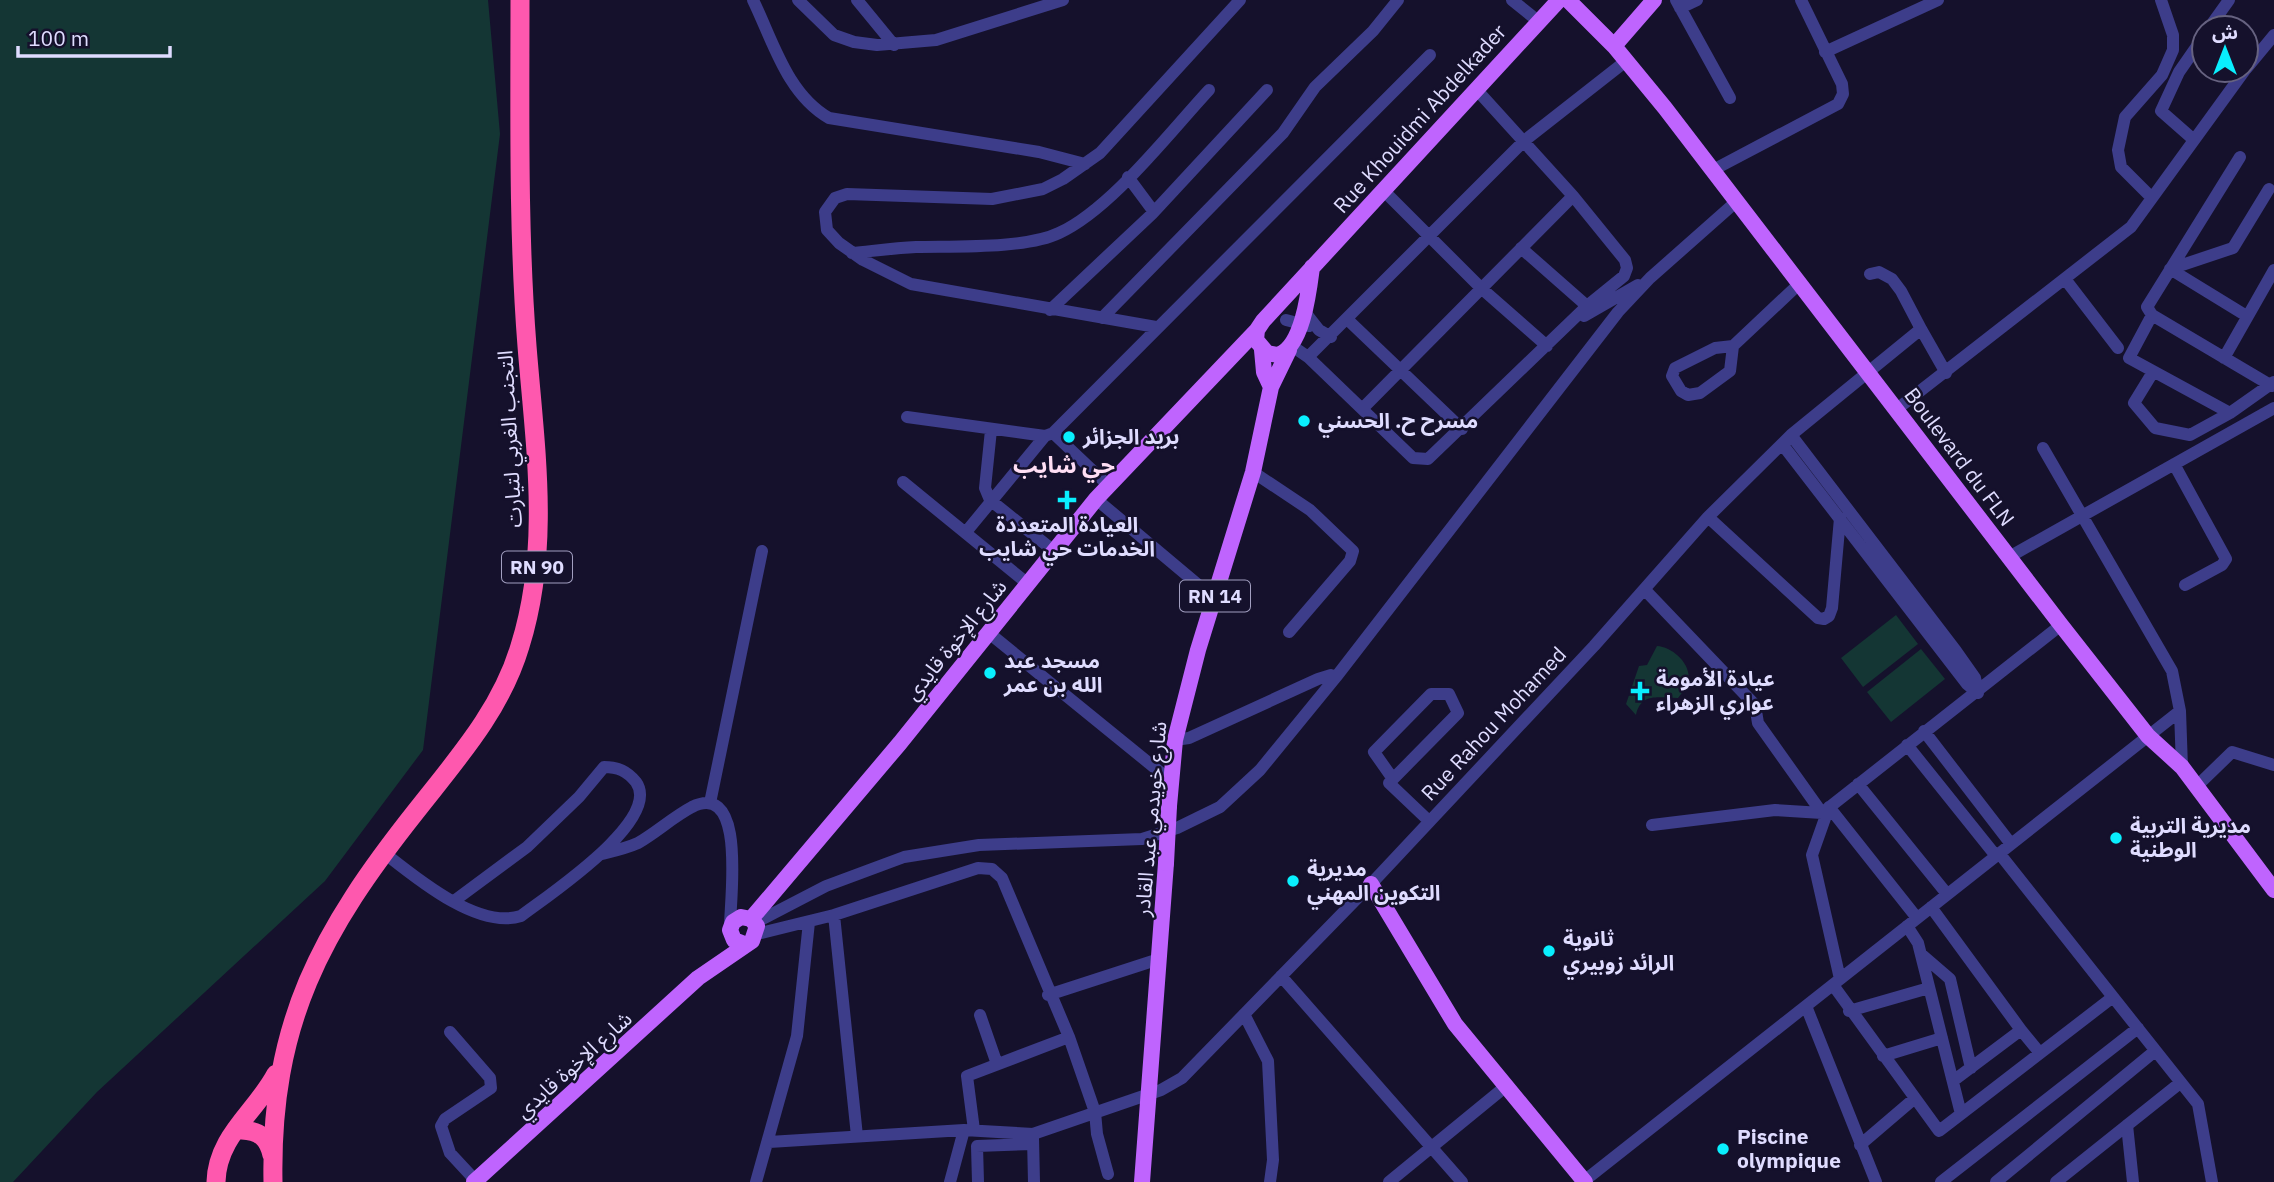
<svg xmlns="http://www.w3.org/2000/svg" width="2274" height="1182" viewBox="0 0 2274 1182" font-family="'IBM Plex Sans','Noto Sans Arabic',sans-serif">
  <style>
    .green { fill: #143634 }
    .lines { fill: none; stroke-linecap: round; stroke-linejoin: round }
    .minor { stroke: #3d3d8a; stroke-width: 12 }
    .major { stroke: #bf64fe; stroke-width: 16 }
    .highway { stroke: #fe58ae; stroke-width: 19 }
    .major-bridge { stroke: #bf64fe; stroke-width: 16 }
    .poi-dot { fill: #09effe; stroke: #15112c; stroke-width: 2.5 }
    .labels { text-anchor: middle; stroke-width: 5; stroke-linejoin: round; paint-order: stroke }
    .shield { fill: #15112c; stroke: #a29fc0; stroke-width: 2 }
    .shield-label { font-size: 19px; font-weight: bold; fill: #dfdcff }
    .street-label { font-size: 21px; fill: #dfdcff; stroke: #15112c }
    .poi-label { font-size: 21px; font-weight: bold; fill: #dfdcff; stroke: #15112c; text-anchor: start }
    .neighbourhood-label { font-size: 23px; font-weight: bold; fill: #ffdef4; stroke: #15112c }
  </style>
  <rect width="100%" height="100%" fill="#15112c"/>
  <path class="green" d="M0,0H488L500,134L423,750L325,881L97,1092L13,1182H0Z
    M1896,615L1918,644L1863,687L1841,658Z
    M1657,646C1673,647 1693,665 1688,683C1686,688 1681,694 1678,698C1659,698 1641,692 1636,715L1626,704L1639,666L1647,665Z
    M1921,649L1945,679L1891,722L1867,692Z"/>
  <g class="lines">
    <path class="minor" d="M753,0C773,41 787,94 829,118L1039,152L1085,164
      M798,0L834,35L854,42L877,45L936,40L1063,0
      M857,0L894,45
      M1512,0L1538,21
      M1676,0L1730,98
      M1680,8L1697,0
      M2209,28L2229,0
      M1825,52L1938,0
      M2246,69L2274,35
      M2194,140L2161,111L2179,72L2204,36
      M2240,157L2147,307L2152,315L2272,386
      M1713,170L1838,104L1843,94L1842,84L1801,0
      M1128,177L1154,212
      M1385,192L1481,288L1547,346
      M2152,198L2121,167L2118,150L2125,117L2162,75L2173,50V35L2161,0
      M1521,248L1587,306
      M852,253C873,251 894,248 916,247C953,246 1026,249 1059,233C1111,209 1169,133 1209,90
      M1870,274L1879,272L1892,279L1901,291L1921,329
      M2065,279L2118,348
      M1050,310L1152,214L1267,90
      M1304,311L1319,330L1331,337
      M2152,315L2129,358L2230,413
      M2245,315L2170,269L2233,248L2269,189
      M1584,316L1638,285
      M1102,318L1283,133L1315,87L1373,31L1398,0
      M1286,320L1309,326
      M1348,320L1462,429
      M1156,327L911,284L863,260L839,243L827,230L825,212L835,198L847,194L992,199L1043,189L1063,179L1100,153L1240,0
      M1292,346L1308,357L1413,458L1428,459L1587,306L1624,276L1627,268L1625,260L1573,196L1476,89
      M1733,346L1730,371L1700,393L1688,395L1681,391L1672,376L1675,368L1715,348L1733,346L1799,284
      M1308,357L1524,141L1626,61
      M2224,358L2274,270
      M2153,372L2134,403L2155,428L2190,435L2230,413L2274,382
      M1363,408L1573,196
      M1897,409L2131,227L2245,70
      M907,417L1045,436
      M991,430L985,488L990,500L1054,551
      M1053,433L1109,486
      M1791,435L1956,651L1975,678L1978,693
      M1782,444L1967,684L1978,693
      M2043,448L2172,671L2180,711L2182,767
      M2174,464L2226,559L2222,565L2185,585
      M1253,472L1310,510L1353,551L1350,561L1289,632
      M903,482L1028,584
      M1096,499L1214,598
      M1708,517L1818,618L1824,619L1829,616L1832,608L1840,518
      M966,532L1045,436L1053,433L1430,55
      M2009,557L2274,408
      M1645,590L1755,705L1758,723L1822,813
      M989,633L1171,781
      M1924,731L2011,844
      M1175,740L1189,738L1318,679L1331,675L1336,677
      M1907,745L1996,856
      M1393,779L1374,752L1431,694H1449L1458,713L1393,779L1389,783L1429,821
      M1858,784L1947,894
      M2197,786L2232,752L2274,765
      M710,803L762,551
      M1829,807L1812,855L1840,979
      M1829,807L1917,918
      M1652,825L1775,810L1822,813L2061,625
      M383,852C416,878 478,930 521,916C547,896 663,820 636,782C627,771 618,767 604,767L579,797L527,847L454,901
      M1999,853L2113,997
      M602,854C614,851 627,848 638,843C657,832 673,817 692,807C747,780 730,900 730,926
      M1931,907L2021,1030
      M834,915L857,1136
      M755,923L826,886L904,857L979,845L1142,839L1177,828L1220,807L1260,770L1336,677L1618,312L1650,278L1737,201
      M1907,926L1918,943L1961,1114
      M757,934L834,915L978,868L992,869L1002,878L1069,1037L1095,1112L1097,1134L1108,1174
      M1921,954L1950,979L1971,1068
      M1281,976L1462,1182
      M1833,985L1939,1131L2113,997L2198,1104L2212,1182
      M1048,995L1159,959
      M1806,1006L1876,1182
      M1849,1011L1929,988
      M1244,1014L1268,1061L1273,1160L1270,1182
      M980,1015L997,1064
      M450,1032L490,1078L491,1088L445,1119L441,1126L450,1153L476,1181
      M1883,1056L1942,1038
      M1953,1081L2021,1030L2039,1052
      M2127,1125L2133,1182
      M974,1130L967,1076L1069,1037
      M1033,1138L1034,1182
      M769,1142L964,1130L1033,1134L1161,1090L1182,1078L1371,884L1594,646L1708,517L1791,435L1921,329L1946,373
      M1860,1145L1915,1098
      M1584,1181L2180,711
      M756,1182L797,1036L809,922
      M950,1182L964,1130
      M978,1182L977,1146L1033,1144
      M1389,1182L1505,1087
      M1941,1182L2138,1028
      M1996,1182L2155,1051
      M2056,1182L2180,1083"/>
    <path class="major" d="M1568,0L1614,46L1665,108L2061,625L2148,736L2182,767L2274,890
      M1614,46L1654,0
      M1312,267C1309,290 1303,347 1278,355L1267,353L1256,340L1257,330L1263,321L1559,0
      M1262,350L1264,372L1271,387
      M1169,806L1175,740L1198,650L1253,472L1271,387L1289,350
      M1371,884L1455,1024L1585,1182
      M751,919L900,743L1096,499L1257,330
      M474,1182L698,978L752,941L757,926L751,919L741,917L733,922L730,930L734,940L744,944
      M1142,1182L1166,863"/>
    <path class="highway" d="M242,1130C260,1131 268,1138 272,1155
      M216,1182C217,1136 256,1112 276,1074
      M273,1182C270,1023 321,931 417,810C457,759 501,710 520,646C551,547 535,447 527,346C518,232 520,115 520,0"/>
    <path class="major-bridge" d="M1166,863L1169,806"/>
  </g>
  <g class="poi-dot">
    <circle cx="1304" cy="421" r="7"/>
    <circle cx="1069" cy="437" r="7"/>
    <path d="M1063.5 489.5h7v7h7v7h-7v7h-7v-7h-7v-7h7z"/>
    <circle cx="990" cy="673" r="7"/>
    <path d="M1636.5 680.5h7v7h7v7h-7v7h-7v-7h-7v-7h7z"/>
    <circle cx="2116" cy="838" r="7"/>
    <circle cx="1293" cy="881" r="7"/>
    <circle cx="1549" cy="951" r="7"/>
    <circle cx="1723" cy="1149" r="7"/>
  </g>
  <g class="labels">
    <g class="shield">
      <rect x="502" y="551.5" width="70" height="31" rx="5"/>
      <rect x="1180" y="580.5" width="70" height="31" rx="5"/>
    </g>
    <g class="shield-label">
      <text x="537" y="574">RN 90</text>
      <text x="1215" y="603">RN 14</text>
    </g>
    <g class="street-label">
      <text transform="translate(1420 119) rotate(-48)" y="7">Rue Khouidmi Abdelkader</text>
      <text transform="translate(510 439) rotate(-93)" y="7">التجنب الغربي لتيارت</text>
      <text transform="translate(1959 457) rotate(53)" y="7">Boulevard du FLN</text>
      <text transform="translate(956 640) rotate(-51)" y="7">شارع الإخوة قايدي</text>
      <text transform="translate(1494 724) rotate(-47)" y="7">Rue Rahou Mohamed</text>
      <text transform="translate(1151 819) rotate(-85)" y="7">شارع خويدمي عبد القادر</text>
      <text transform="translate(574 1065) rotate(-42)" y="7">شارع الإخوة قايدي</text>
    </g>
    <g class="poi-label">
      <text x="1318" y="428">مسرح ح. الحسني</text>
      <text x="1083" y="444">بريد الجزائر</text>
      <text x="1067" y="532" text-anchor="middle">العيادة المتعددة<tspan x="1067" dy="24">الخدمات حي شايب</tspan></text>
      <text x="1004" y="668">مسجد عبد<tspan x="1004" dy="24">الله بن عمر</tspan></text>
      <text x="1656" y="686">عيادة الأمومة<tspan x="1656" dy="24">عواري الزهراء</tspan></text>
      <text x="2130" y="833">مديرية التربية<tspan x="2130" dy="24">الوطنية</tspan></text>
      <text x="1307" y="876">مديرية<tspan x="1307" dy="24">التكوين المهني</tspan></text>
      <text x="1563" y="946">ثانوية<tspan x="1563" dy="24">الرائد زوبيري</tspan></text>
      <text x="1737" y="1144">Piscine<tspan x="1737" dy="24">olympique</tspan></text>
    </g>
    <g class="neighbourhood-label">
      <text x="1064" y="473">حي شايب</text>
    </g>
  </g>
  <g transform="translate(2225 49)"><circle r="33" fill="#15112c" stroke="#666280" stroke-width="2"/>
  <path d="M0-5L12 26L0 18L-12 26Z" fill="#09effe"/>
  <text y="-10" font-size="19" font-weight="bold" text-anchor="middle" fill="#dfdcff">ش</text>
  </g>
  <path d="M18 46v10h152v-10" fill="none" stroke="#dfdcff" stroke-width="3.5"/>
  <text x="28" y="46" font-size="21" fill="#dfdcff" stroke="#15112c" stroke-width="5" paint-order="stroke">100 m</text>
</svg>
